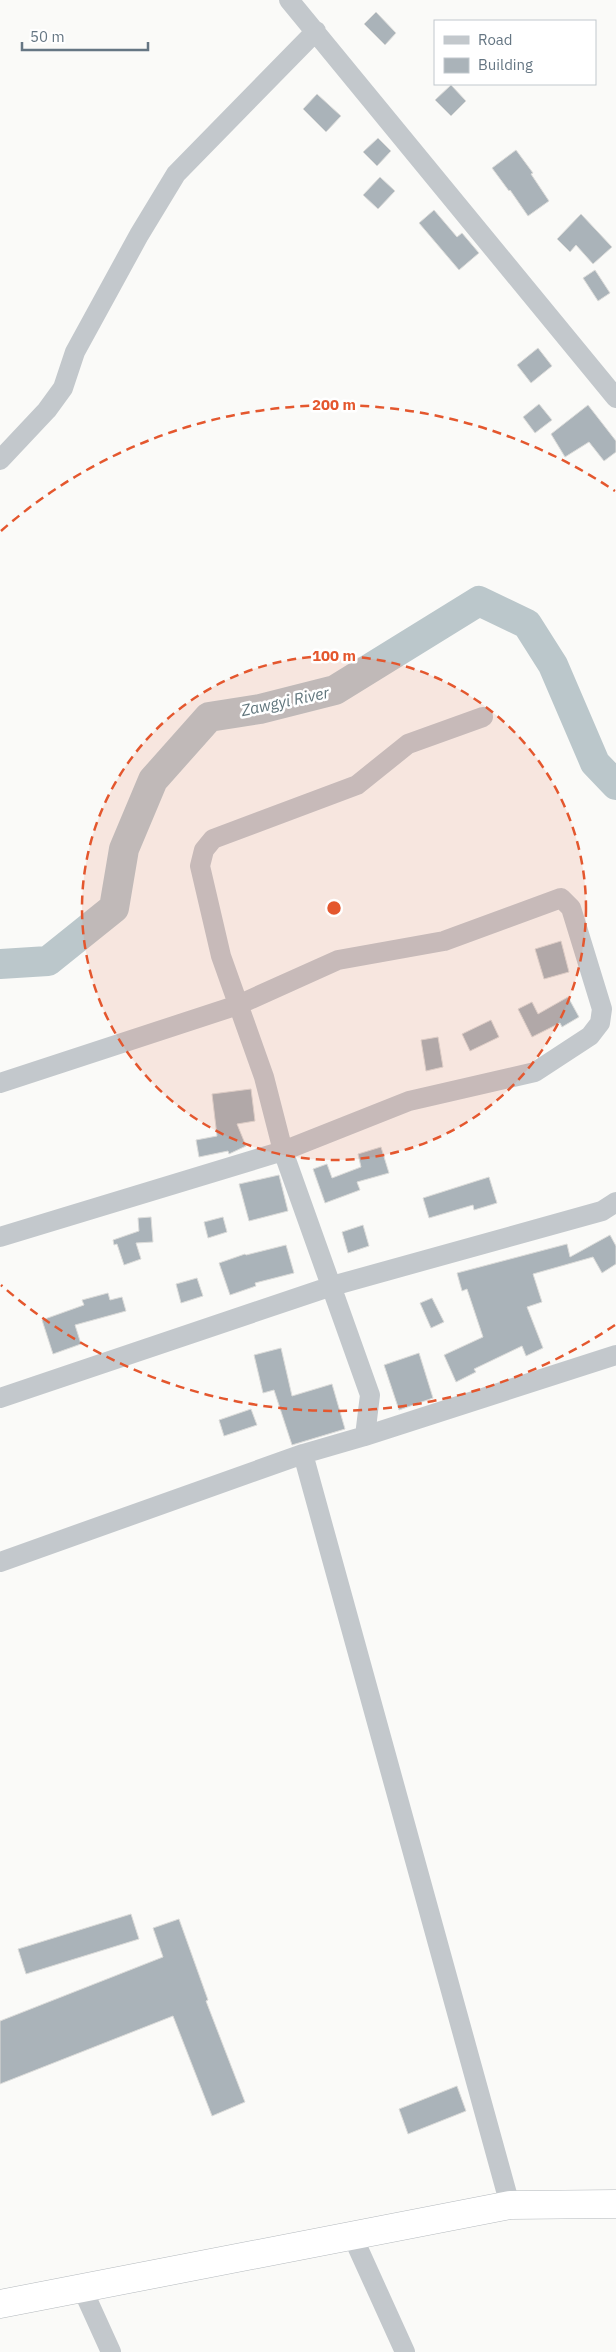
<svg xmlns="http://www.w3.org/2000/svg" width="616" height="2352" viewBox="0 0 616 2352" font-family="'IBM Plex Sans',sans-serif">
  <style>
    .lines { fill: none; stroke-linecap: round; stroke-linejoin: round }
    .river { stroke: #bbc7cb; stroke-width: 30 }
    .building { fill: #aab3b9; stroke: #dcdcda }
    .highway-casing { stroke: #b4b9bd; stroke-width: 29 }
    .street { stroke: #c3c8cc; stroke-width: 20 }
    .highway { stroke: #fff; stroke-width: 28 }
    .ring { fill: none; stroke: #e4572e; stroke-width: 2.5; stroke-dasharray: 9 6 }
    .labels { text-anchor: middle; stroke-width: 5; stroke-linejoin: round; paint-order: stroke }
    .water-label { font-size: 16px; font-style: italic; fill: #60757c; stroke: #fff }
    .centre { fill: #e4572e; stroke: #fff; stroke-width: 2.5 }
    .ring-label { font-size: 15px; text-anchor: middle; font-weight: bold; fill: #e4572e; stroke: #fff; stroke-width: 5; stroke-linejoin: round; paint-order: stroke }
  </style>
  <rect width="100%" height="100%" fill="#fafaf8"/>
  <g class="lines">
    <path class="river" d="M0,964L48,961L114,908L124,849L153,780L209,717L260,709L335,690L479,601L527,624L553,665L595,763L616,785"/>
  </g>
  <path class="building" d="M376,12L396,33L385,45L364,24Z
    M451,85L466,101L451,116L435,100Z
    M317,94L341,116L326,132L303,109Z
    M378,138L391,151L377,166L363,152Z
    M516,150L533,173L531,174L549,201L528,216L510,190L509,191L492,168Z
    M380,177L395,191L378,209L363,195Z
    M434,210L457,237L462,233L479,253L459,270L419,223Z
    M581,214L612,247L593,264L576,245L570,252L557,239Z
    M595,270L610,293L598,301L583,278Z
    M538,348L552,366L531,383L517,365Z
    M539,404L552,420L535,433L523,417Z
    M588,405L616,441V452L604,461L589,442L565,457L551,434Z
    M561,941L569,972L544,979L535,949Z
    M568,997L579,1017L562,1027L560,1023L532,1037L518,1009L532,1002L538,1014Z
    M491,1020L499,1037L470,1051L462,1034Z
    M438,1037L443,1067L426,1071L421,1040Z
    M251,1089L255,1121L237,1124L246,1146L229,1154L228,1151L199,1157L196,1140L217,1136L212,1094Z
    M381,1147L389,1173L357,1182L360,1190L325,1203L313,1169L327,1164L332,1178L361,1167L358,1154Z
    M279,1175L288,1211L249,1221L239,1184Z
    M489,1177L497,1203L474,1210L473,1205L429,1218L423,1198Z
    M151,1217L153,1242L136,1243L141,1259L124,1265L117,1244L114,1245L113,1240L139,1231L138,1218Z
    M223,1217L227,1232L208,1238L204,1222Z
    M363,1225L369,1246L348,1253L342,1232Z
    M610,1235L616,1246V1264L602,1273L593,1257L533,1274L542,1302L527,1307L543,1348L526,1356L522,1346L474,1369L476,1372L456,1382L444,1355L483,1337L467,1289L462,1291L457,1273L567,1244L570,1257Z
    M286,1245L294,1273L255,1283L256,1286L230,1295L219,1263L245,1254L246,1255Z
    M197,1278L203,1296L181,1303L176,1284Z
    M108,1293L110,1300L122,1297L126,1311L75,1325L81,1344L53,1354L42,1320L84,1305L82,1300Z
    M432,1298L444,1322L431,1328L420,1303Z
    M281,1348L292,1396L332,1384L345,1429L292,1445L274,1390L263,1393L254,1355Z
    M419,1353L433,1398L399,1410L384,1365Z
    M251,1409L257,1425L224,1436L219,1420Z
    M131,1914L139,1939L26,1974L18,1949Z
    M179,1919L208,2000L206,2001L245,2102L212,2116L173,2016L0,2084V2021L163,1957L153,1928Z
    M457,2086L466,2111L408,2134L399,2109Z"/>
  <g class="lines">
    <defs>
      <path id="highway" d="M0,2304L510,2205L616,2204"/>
    </defs>
    <use href="#highway" class="highway-casing"/>
    <path class="street" d="M289,0L616,398
      M0,460L47,410L63,388L75,352L139,235L176,174L316,31
      M0,1083L238,1005L338,960L444,941L561,898L571,908L602,1009L600,1023L590,1036L535,1072L409,1101L283,1151L0,1237
      M0,1398L332,1286L602,1211L616,1202
      M365,1436L616,1355
      M303,1454L510,2205
      M0,1562L303,1454L365,1436L370,1395L283,1151L264,1077L221,956L200,866L204,850L213,839L357,785L408,744L483,717
      M352,2235L405,2352
      M82,2288L111,2352"/>
    <use href="#highway" class="highway"/>
  </g>
  <circle cx="334" cy="908" r="252" fill="#e4572e" fill-opacity=".12"/>
  <g class="ring">
    <circle cx="334" cy="908" r="252"/>
    <path d="M615 1325A503 503 0 0 1 1 1285M1 531A503 503 0 0 1 615 491"/>
  </g>
  <g class="labels">
    <g class="water-label">
      <text transform="translate(285 701) rotate(-12)" y="6">Zawgyi River</text>
    </g>
  </g>
  <circle cx="334" cy="908" r="8" class="centre"/>
  <g class="ring-label">
    <text x="334" y="410">200 m</text>
    <text x="334" y="661">100 m</text>
  </g>
  <rect x="434" y="20" width="162" height="65" fill="#ffffff" stroke="#c1c8cd"/>
  <rect x="444" y="36" width="25" height="8" fill="#c3c8cc" stroke="#c1c8cd"/>
  <text x="478" y="45" font-size="15" fill="#657683">Road</text>
  <rect x="444" y="58" width="25" height="15" fill="#aab3b9" stroke="#c1c8cd"/>
  <text x="478" y="70" font-size="15" fill="#657683">Building</text>
  <path d="M22 42v8h126v-8" fill="none" stroke="#657683" stroke-width="2.5"/>
  <text x="30" y="42" font-size="15" fill="#657683" stroke="#ffffff" stroke-width="4" paint-order="stroke">50 m</text>
</svg>
